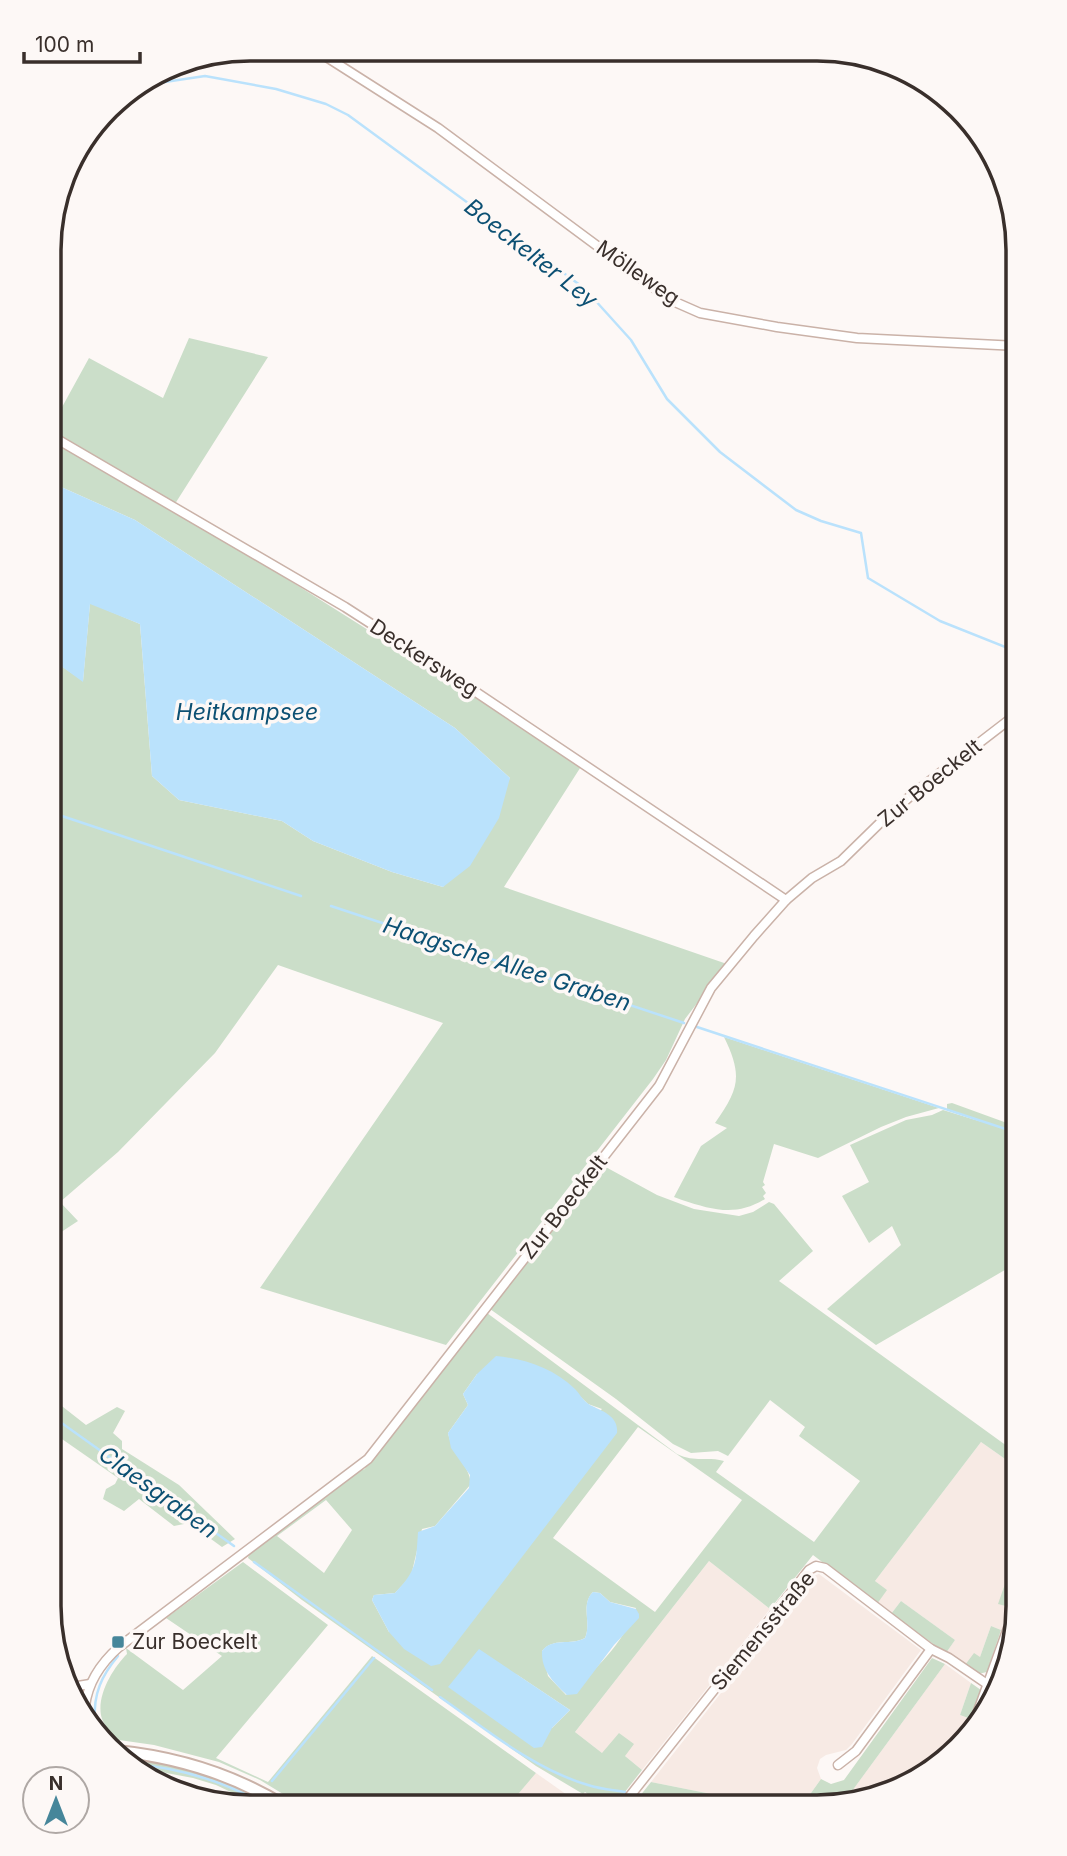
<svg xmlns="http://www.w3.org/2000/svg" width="1067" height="1856" font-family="Inter,sans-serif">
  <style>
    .built { fill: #f7eae4 }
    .green { fill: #cbdec9; fill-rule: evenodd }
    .water { fill: #bae2fc }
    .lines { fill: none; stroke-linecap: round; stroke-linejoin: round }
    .stream { stroke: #bae2fc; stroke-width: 2.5 }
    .minor-casing { stroke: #cab2a8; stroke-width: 11 }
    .tertiary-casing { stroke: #cab2a8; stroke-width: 14 }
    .minor { stroke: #fff; stroke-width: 8 }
    .tertiary { stroke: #fff; stroke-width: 10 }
    .poi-dot { fill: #46869a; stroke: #fdf8f6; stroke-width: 2.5 }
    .labels { text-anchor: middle; stroke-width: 7; stroke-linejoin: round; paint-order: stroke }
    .street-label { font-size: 21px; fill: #392f2b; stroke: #fdf8f6 }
    .poi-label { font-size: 21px; fill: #392f2b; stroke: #fdf8f6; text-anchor: start }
    .water-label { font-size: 23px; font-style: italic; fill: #0c5073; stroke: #fdf8f6 }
    .rim { fill: none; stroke: #392f2b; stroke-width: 3.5 }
  </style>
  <rect width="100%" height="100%" fill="#fdf8f6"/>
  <g class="built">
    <polygon points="981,1442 1018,1468 1018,1569 1012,1567 999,1604 1009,1607 1001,1630 991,1626 980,1657 965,1665 946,1653 955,1640 901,1601 891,1614 877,1604 886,1590 875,1581"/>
    <polygon points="709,1561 770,1609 642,1770 625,1756 620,1733 603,1754 575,1732"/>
    <polygon points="819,1574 921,1650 852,1744 846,1750 826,1755 820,1759 817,1768 821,1779 801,1807 776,1807 651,1782 813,1576"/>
    <polygon points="945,1664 971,1683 960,1715 971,1719 965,1737 882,1796 844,1802"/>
    <polygon points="536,1773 577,1802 574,1806 508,1806"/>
  </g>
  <g class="green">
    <polygon points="189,338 268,357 173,507 582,765 504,887 727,964 685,1019 666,1060 653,1079 446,1345 260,1288 443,1023 278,965 215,1053 118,1152 60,1202 78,1221 49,1240 50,658 83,681 90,603 140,624 152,776 179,800 282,821 313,841 392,872 443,887 510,778 455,728 135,520 50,482 50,429 89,358 163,398"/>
    <path d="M 724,1037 L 939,1108 L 906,1117 L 881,1127 L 818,1158 L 774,1144 L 763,1182 L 765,1185 L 762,1187 L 766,1193 L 763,1196 L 765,1199 C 736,1217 713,1210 682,1200 L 674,1197 L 701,1146 L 727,1128 L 715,1123 C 739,1089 743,1076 724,1037 Z"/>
    <polygon points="952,1103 1018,1127 1018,1261 1015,1259 1010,1267 876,1345 827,1309 901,1245 892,1226 869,1243 842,1196 869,1182 850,1145 906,1120 932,1115 943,1110 982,1122 947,1109 947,1104"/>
    <path d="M 602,1165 L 657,1195 L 694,1209 L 739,1216 L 753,1212 L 769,1202 L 774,1204 L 813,1251 L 779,1281 L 1018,1454 L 1018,1468 L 981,1442 L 875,1581 L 887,1590 L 877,1604 L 813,1555 L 770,1609 L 709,1561 L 575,1732 L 602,1753 L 619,1733 L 634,1744 L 625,1756 L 642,1770 L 614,1806 L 604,1806 L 585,1792 L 583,1794 L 536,1766 L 302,1600 L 248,1558 L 249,1554 L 359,1471 L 365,1469 L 366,1465 L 487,1313 L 677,1454 C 696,1463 706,1456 724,1461 L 716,1472 L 814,1542 L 860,1481 L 799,1436 L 805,1427 L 770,1400 L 728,1456 L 718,1451 L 691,1453 L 673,1444 L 616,1399 L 490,1309 ZM 477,1374 L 565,1382 L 588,1404 L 602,1409 L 389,1632 L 372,1600 L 374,1595 L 395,1593 L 411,1576 L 422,1529 L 435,1526 L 471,1484 C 469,1464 453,1456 448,1433 L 468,1405 L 463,1394 ZM 638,1427 L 742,1500 L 655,1612 L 553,1538 ZM 326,1500 L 352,1530 L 324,1573 L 277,1536 ZM 593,1592 L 600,1593 L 610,1602 L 636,1608 C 625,1642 593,1673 566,1695 L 548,1676 L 542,1651 C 553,1637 571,1646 585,1638 C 592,1623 580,1605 593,1592 ZM 516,1674 L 570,1710 L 552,1728 Z"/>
    <polygon points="49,1396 86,1425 117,1407 125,1411 113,1433 122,1441 122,1449 179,1485 235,1539 222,1547 189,1523 174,1526 139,1499 124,1511 103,1499 106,1489 115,1484 118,1478 49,1430"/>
    <path d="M 243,1562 L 328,1625 L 216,1758 L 268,1782 L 372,1656 L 536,1773 L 508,1806 L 301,1805 L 260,1780 L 219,1762 L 154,1745 L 112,1739 C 109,1732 105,1726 102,1719 C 95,1697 113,1668 127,1654 L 126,1648 L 183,1690 L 222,1656 L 166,1618 Z"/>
    <polygon points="1011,1567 1018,1569 1018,1583 1009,1607 998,1604"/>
    <polygon points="901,1601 955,1640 946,1653 891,1614"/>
    <polygon points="991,1626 1001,1630 987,1672 978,1674 965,1665 974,1653 980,1657"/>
    <polygon points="932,1658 945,1664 844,1802 801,1807 821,1779 831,1784 844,1780"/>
    <polygon points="971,1683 981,1690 971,1719 960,1715"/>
    <polygon points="122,1757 173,1764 218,1777 275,1805 258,1805 216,1785 193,1778 129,1766"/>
    <polygon points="651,1782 776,1807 632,1806"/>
  </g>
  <g class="water">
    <polygon points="50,482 135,520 455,728 510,778 499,818 470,866 443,887 392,872 313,841 282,821 179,800 152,776 140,624 90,604 83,682 50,658"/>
    <path d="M 496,1356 C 525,1359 553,1368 575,1389 C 580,1394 583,1401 590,1405 C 602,1411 619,1416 617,1433 L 440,1664 L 431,1666 L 404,1649 L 389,1632 L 372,1600 L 374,1595 L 395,1593 C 417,1570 416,1562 418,1532 L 435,1526 L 442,1518 L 469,1488 L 470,1475 L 451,1448 L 448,1433 L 468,1405 L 463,1394 L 477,1374 Z"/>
    <path d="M 593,1592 L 600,1593 L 610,1602 L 636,1609 L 639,1614 L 639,1618 L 614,1645 L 577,1694 L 567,1695 C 553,1682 541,1670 542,1651 C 552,1637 571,1646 585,1638 C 592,1623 580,1604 593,1592 Z"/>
    <polygon points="479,1649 570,1710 552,1728 542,1747 534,1748 448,1687"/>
  </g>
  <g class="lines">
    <g class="stream">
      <polyline points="138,86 205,76 276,89 326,104 348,115 584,288 631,340 667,399 720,452 796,510 821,521 861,533 868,578 940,621 1018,652"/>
      <polyline points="50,812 301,896"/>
      <polyline points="331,906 684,1023"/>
      <polyline points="694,1026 1018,1133"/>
      <polyline points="49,1414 234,1546"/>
      <polyline points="254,1562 432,1690"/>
      <path d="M 440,1697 C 486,1729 533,1769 588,1785 C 600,1789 613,1790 625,1792"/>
      <path d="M 95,1720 C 93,1694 102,1675 118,1656"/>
      <polyline points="105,1734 107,1736"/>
      <path d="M 126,1763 C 174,1767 223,1780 265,1805"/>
      <polyline points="272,1781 374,1658"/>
      <polyline points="640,1795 695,1807"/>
    </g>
    <defs>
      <g id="minor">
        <polyline points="314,49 438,128 654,288 675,302 700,313 777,327 857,338 1018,346"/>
        <polyline points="50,435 345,607 443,670 786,900"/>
        <polyline points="72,1687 90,1684"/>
        <path d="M 85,1706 C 88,1682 101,1663 119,1647 L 368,1459 L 659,1086 L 711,988 L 754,936 L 786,900 L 812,878 L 841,861 L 885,818 L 914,793 L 1018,713"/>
        <polyline points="970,1733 1018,1600"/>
        <polyline points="838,1765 856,1751 931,1649"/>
        <polyline points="622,1806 809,1570 816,1566 825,1568 931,1649 949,1658 987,1684"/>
      </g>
      <path id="tertiary" d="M 117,1751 C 177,1757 232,1774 283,1805"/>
    </defs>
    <use href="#minor" class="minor-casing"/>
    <use href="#tertiary" class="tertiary-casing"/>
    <use href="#minor" class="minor"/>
    <use href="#tertiary" class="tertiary"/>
  </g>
  <rect class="poi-dot" x="111" y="1635" width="14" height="14" rx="3.5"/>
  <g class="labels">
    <g class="street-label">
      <text transform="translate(638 273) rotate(35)" y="7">Mölleweg</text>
      <text transform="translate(424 658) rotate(33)" y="7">Deckersweg</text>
      <text transform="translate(930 783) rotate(-39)" y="7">Zur Boeckelt</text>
      <text transform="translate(564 1207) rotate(-52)" y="7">Zur Boeckelt</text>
      <text transform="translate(763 1631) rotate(-50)" y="7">Siemensstraße</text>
    </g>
    <g class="poi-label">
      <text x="132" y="1649">Zur Boeckelt</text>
    </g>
    <g class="water-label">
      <text transform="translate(531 253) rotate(38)" y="8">Boeckelter Ley</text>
      <text x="247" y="720">Heitkampsee</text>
      <text transform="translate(507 964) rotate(18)" y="8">Haagsche Allee Graben</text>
      <text transform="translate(158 1492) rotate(36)" y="8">Claesgraben</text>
    </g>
  </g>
  <path d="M0 0H1067V1856H0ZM250 61H817A189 189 0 0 1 1006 250V1606A189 189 0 0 1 817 1795H250A189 189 0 0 1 61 1606V250A189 189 0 0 1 250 61Z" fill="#fdf8f6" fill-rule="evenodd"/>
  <path class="rim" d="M250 61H817A189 189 0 0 1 1006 250V1606A189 189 0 0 1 817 1795H250A189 189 0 0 1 61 1606V250A189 189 0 0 1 250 61Z"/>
  <g transform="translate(56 1800)"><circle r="33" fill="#fdf8f6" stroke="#afa8a5" stroke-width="2"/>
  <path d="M0-5L12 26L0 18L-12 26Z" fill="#46869a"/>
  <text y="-10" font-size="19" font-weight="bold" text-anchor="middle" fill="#392f2b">N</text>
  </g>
  <path d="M24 52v10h116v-10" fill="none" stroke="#392f2b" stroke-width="3.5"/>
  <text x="35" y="52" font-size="21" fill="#392f2b" stroke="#fdf8f6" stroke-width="5" paint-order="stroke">100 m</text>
</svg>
